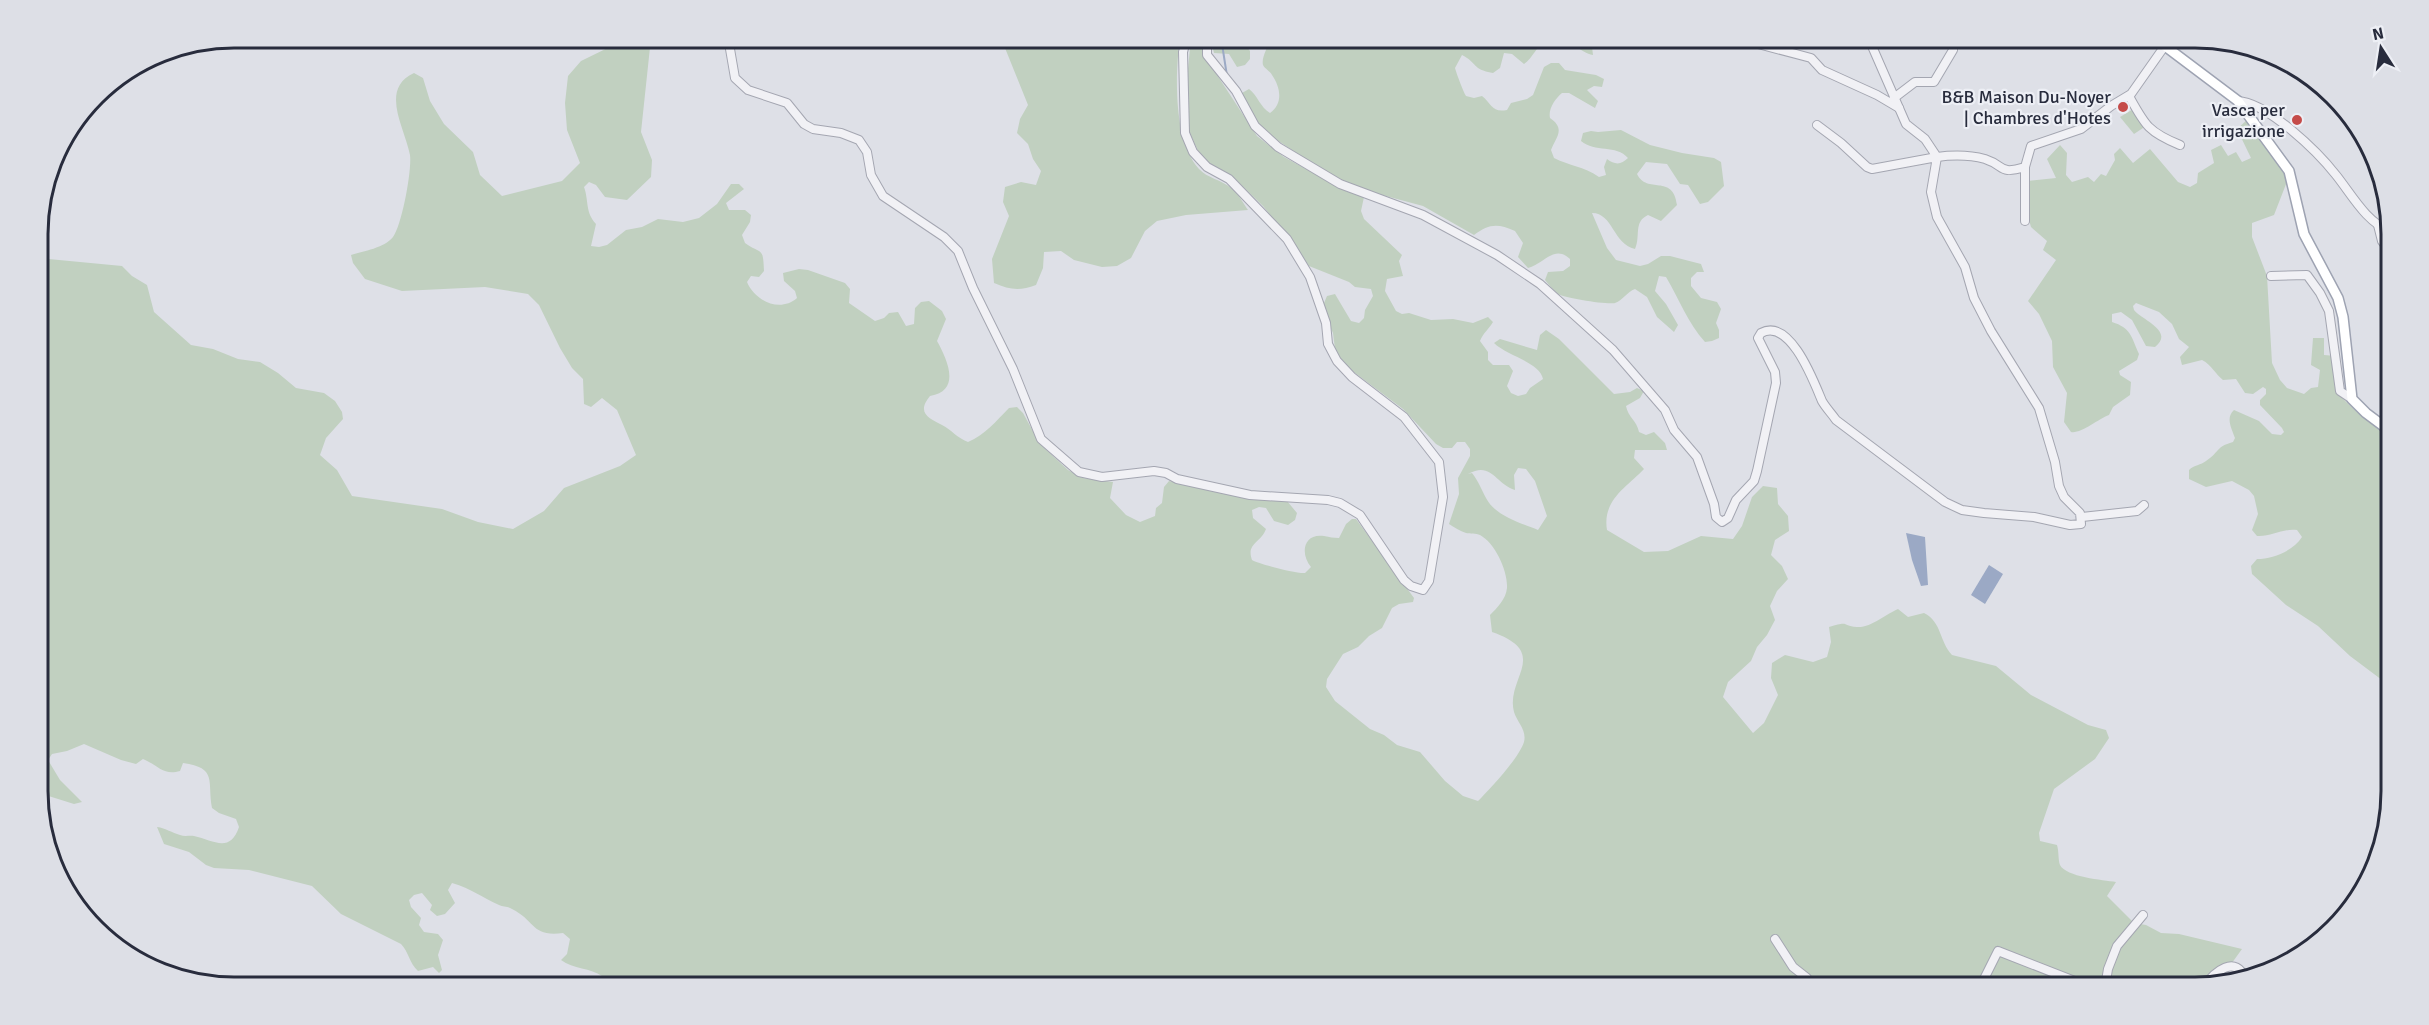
<svg xmlns="http://www.w3.org/2000/svg" width="2429" height="1025" font-family="Signika,sans-serif">
  <style>
    .green { fill: #c1d0c0; fill-rule: evenodd }
    .water { fill: #9ba9c5 }
    .lines { fill: none; stroke-linecap: round; stroke-linejoin: round }
    .stream { stroke: #9ba9c5; stroke-width: 2 }
    .minor-casing { stroke: #a4a6b1; stroke-width: 10 }
    .major-casing { stroke: #9ea3b2; stroke-width: 12 }
    .minor { stroke: #f1f1f5; stroke-width: 8 }
    .major { stroke: #fff; stroke-width: 9 }
    .poi-dot { fill: #c54b49; stroke: #edeff5; stroke-width: 2 }
    .labels { text-anchor: middle; stroke-width: 4.5; stroke-linejoin: round; paint-order: stroke }
    .poi-label { font-size: 18px; fill: #282c3d; stroke: #edeff5; text-anchor: end }
    .rim { fill: none; stroke: #282c3d; stroke-width: 3 }
  </style>
  <rect width="100%" height="100%" fill="#dee0e7"/>
  <g class="green">
    <polygon points="1210,37 1240,38 1250,51 1250,59 1245,65 1237,67 1229,54 1214,53"/>
    <path d="M 1488,37 L 1496,42 L 1505,38 L 1583,38 L 1592,47 L 1593,55 C 1578,53 1565,30 1546,40 C 1537,45 1533,58 1524,64 L 1512,54 L 1504,53 L 1500,68 L 1493,73 C 1471,69 1478,63 1462,55 L 1455,68 C 1457,75 1463,91 1466,96 L 1474,98 L 1482,96 C 1492,104 1492,113 1507,110 L 1511,103 L 1527,99 L 1533,95 L 1544,67 L 1551,63 L 1559,63 L 1565,70 L 1596,75 L 1604,79 L 1602,87 L 1594,86 L 1587,90 L 1598,101 L 1595,108 L 1569,93 L 1562,93 C 1555,99 1548,109 1550,118 C 1566,129 1556,137 1551,150 L 1554,158 C 1570,166 1583,166 1599,177 L 1606,175 L 1604,167 L 1607,159 C 1615,165 1621,165 1628,158 C 1616,144 1595,153 1581,141 L 1583,133 L 1591,131 L 1598,132 L 1621,130 L 1650,145 L 1682,153 L 1714,158 L 1721,162 L 1724,186 L 1708,202 L 1700,204 L 1688,185 L 1680,184 L 1667,164 L 1646,162 L 1637,174 C 1647,195 1673,173 1677,205 L 1661,221 L 1648,215 C 1633,222 1641,236 1635,249 C 1613,244 1613,213 1592,213 L 1607,248 L 1616,260 L 1640,266 L 1648,264 L 1661,256 L 1670,256 L 1701,264 L 1704,272 L 1697,272 L 1691,278 L 1691,286 L 1701,298 L 1717,302 L 1721,309 L 1716,323 L 1719,330 L 1719,338 L 1712,341 L 1705,342 C 1688,323 1679,299 1666,277 L 1659,276 L 1655,291 L 1666,304 L 1678,325 L 1674,332 L 1657,317 L 1647,297 L 1635,289 C 1627,292 1623,300 1615,303 C 1608,305 1565,298 1558,294 C 1553,290 1549,285 1545,280 L 1548,272 L 1563,271 L 1570,266 L 1570,259 C 1554,244 1544,264 1528,268 L 1518,257 L 1523,243 L 1515,231 C 1497,223 1489,224 1474,235 L 1423,206 L 1371,192 L 1339,179 L 1307,160 L 1274,138 L 1255,121 L 1242,93 L 1249,89 C 1258,96 1260,107 1270,113 C 1283,104 1281,88 1272,75 C 1270,71 1265,69 1263,65 C 1261,57 1269,46 1270,38 Z"/>
    <path d="M 628,38 L 651,38 L 641,132 L 652,160 L 651,177 L 627,200 L 605,197 L 596,185 L 589,182 L 584,187 C 589,201 585,212 596,224 L 591,246 L 599,247 L 607,245 L 626,230 L 642,227 L 658,219 L 683,222 L 699,218 L 717,204 L 731,184 L 739,184 L 744,189 L 726,203 L 729,210 L 745,210 L 751,215 L 750,222 L 742,235 L 745,243 C 762,255 763,246 764,271 L 759,277 L 751,276 L 747,282 C 755,301 780,313 797,298 L 795,291 L 784,281 L 783,273 L 799,269 L 808,270 L 845,283 L 850,289 L 849,303 L 875,321 L 884,318 L 889,313 L 898,312 L 906,326 L 914,324 L 915,308 L 921,302 L 929,301 L 942,311 L 946,319 L 937,341 C 947,359 962,391 930,396 C 916,413 929,418 942,425 C 952,430 957,438 968,442 C 985,435 996,421 1009,408 L 1017,407 L 1023,413 L 1040,444 L 1068,470 L 1083,478 L 1113,482 L 1110,498 L 1126,515 L 1140,522 L 1155,516 L 1156,508 L 1162,503 L 1164,487 L 1169,481 L 1226,494 L 1287,501 L 1297,513 L 1295,520 L 1288,525 L 1274,521 L 1266,508 L 1259,507 L 1252,510 L 1253,518 L 1266,529 C 1261,543 1246,543 1252,560 C 1259,564 1297,574 1305,573 L 1311,567 C 1300,554 1303,533 1324,536 C 1330,537 1333,538 1339,538 L 1346,524 L 1352,519 L 1356,519 L 1414,598 L 1413,602 L 1399,604 L 1392,608 L 1382,628 L 1369,636 L 1358,647 L 1343,654 L 1327,679 L 1326,687 L 1335,701 L 1370,729 L 1384,735 L 1397,745 L 1420,752 L 1445,781 L 1463,796 L 1478,801 C 1490,789 1519,758 1524,742 C 1527,730 1517,722 1514,712 C 1505,678 1552,653 1492,632 L 1490,615 C 1497,608 1506,599 1507,588 C 1508,571 1495,543 1480,535 C 1476,533 1470,534 1466,533 C 1460,531 1454,527 1449,524 L 1459,494 L 1458,478 L 1470,456 L 1470,449 L 1465,442 L 1457,442 L 1452,448 L 1443,448 L 1436,444 L 1403,409 L 1343,364 L 1335,349 L 1333,333 L 1326,318 L 1324,303 L 1327,296 L 1335,294 L 1351,321 L 1359,323 L 1364,318 L 1365,310 L 1373,296 L 1371,289 L 1355,287 L 1349,282 L 1309,266 L 1292,242 L 1263,206 L 1233,177 L 1213,167 L 1198,151 L 1189,131 L 1187,79 L 1191,38 L 1203,38 L 1204,55 L 1257,136 L 1284,157 L 1346,191 L 1364,197 L 1361,211 L 1364,219 L 1402,255 L 1399,261 L 1403,276 L 1387,279 L 1385,291 L 1396,311 L 1402,314 L 1409,313 L 1431,320 L 1453,319 L 1473,323 L 1488,317 L 1493,322 C 1489,329 1483,333 1480,341 L 1488,352 L 1488,360 L 1493,365 L 1509,365 L 1513,371 L 1507,386 L 1511,393 L 1518,396 L 1526,394 L 1530,388 L 1543,379 C 1540,362 1507,356 1494,343 L 1500,339 L 1537,350 L 1540,335 L 1546,330 L 1559,339 L 1614,394 L 1630,392 L 1637,388 L 1644,391 L 1640,398 L 1626,406 C 1628,417 1637,421 1639,432 L 1646,435 L 1654,432 L 1665,443 L 1667,450 L 1635,450 L 1634,458 L 1644,469 C 1627,487 1602,500 1607,530 L 1644,552 L 1668,551 L 1701,536 L 1733,539 L 1742,526 L 1752,497 L 1763,486 L 1777,488 L 1778,504 L 1788,516 L 1789,531 L 1775,540 L 1771,555 L 1782,566 L 1788,579 L 1777,591 L 1770,606 L 1775,620 L 1767,635 L 1757,647 L 1751,661 L 1728,682 L 1723,697 L 1753,733 L 1764,723 L 1778,695 L 1771,678 L 1772,663 L 1785,655 L 1813,662 L 1827,657 L 1831,642 L 1829,627 C 1850,620 1842,626 1857,627 C 1871,628 1886,614 1898,609 L 1908,617 L 1924,613 C 1942,622 1939,641 1952,655 L 1996,666 L 2031,695 L 2088,725 L 2106,730 L 2109,738 L 2095,759 L 2054,789 L 2039,833 L 2040,841 L 2057,845 C 2059,851 2058,860 2060,865 C 2066,877 2103,880 2116,882 L 2107,896 L 2134,923 L 2146,925 L 2161,933 L 2179,934 L 2242,949 L 2216,985 L 2208,987 L 612,987 C 609,984 606,979 602,976 C 591,968 573,969 561,960 L 567,954 L 570,939 L 563,933 C 531,937 536,921 512,909 C 508,906 503,907 499,905 C 481,897 472,889 452,883 L 448,890 L 455,903 L 445,914 L 437,916 L 430,910 L 432,905 L 422,893 L 414,895 L 409,900 L 411,907 L 421,918 L 419,925 L 424,932 L 438,934 L 443,940 L 438,955 L 442,970 L 439,973 L 433,967 L 418,971 C 409,963 409,952 401,944 L 341,914 L 312,886 L 249,870 L 214,868 L 206,865 L 189,852 L 164,844 L 157,827 C 166,828 172,833 180,835 C 185,837 190,835 194,836 C 213,840 230,854 239,827 L 236,819 L 219,813 L 212,808 C 207,781 218,768 183,763 L 180,771 C 163,776 158,765 143,759 L 136,764 L 121,760 L 84,744 L 67,751 L 52,754 L 48,760 L 60,780 L 82,802 L 74,804 L 39,793 L 38,258 L 122,266 L 132,276 L 147,285 L 154,312 L 191,345 L 213,349 L 238,359 L 260,362 L 278,373 L 296,388 L 324,393 L 335,401 L 342,412 L 343,419 L 326,438 L 320,455 L 337,470 L 352,496 L 442,509 L 478,522 L 513,529 L 544,511 L 564,488 L 620,466 L 636,455 L 617,410 L 602,398 L 591,407 L 584,404 L 583,379 L 572,368 L 560,348 L 539,305 L 528,294 L 485,287 L 402,291 L 365,279 L 353,263 L 351,255 C 364,251 384,248 393,237 C 402,225 412,170 410,155 C 405,128 379,89 414,73 L 423,78 L 430,101 L 444,124 L 473,152 L 480,175 L 502,196 L 562,181 L 580,163 L 567,130 L 565,103 L 568,76 L 581,61 ZM 1518,468 L 1526,469 L 1535,481 L 1547,516 L 1538,530 C 1521,523 1495,516 1486,498 C 1481,489 1479,482 1472,473 L 1468,474 C 1492,461 1495,484 1515,490 L 1514,475 Z"/>
    <path d="M 998,38 L 1180,38 C 1175,74 1173,140 1199,169 C 1207,178 1222,180 1231,188 C 1238,193 1243,203 1248,210 L 1186,215 L 1157,221 L 1145,231 L 1131,258 L 1117,266 L 1102,267 L 1074,260 L 1061,251 L 1044,252 L 1043,268 L 1036,285 C 1020,291 1010,290 994,283 L 992,259 L 1009,216 L 1003,202 L 1005,187 L 1021,182 L 1036,185 L 1041,171 L 1033,159 L 1028,144 L 1017,133 L 1020,119 L 1028,105 L 1005,48 Z"/>
    <polygon points="2135,108 2146,126 2134,134 2120,117"/>
    <path d="M 2248,119 L 2287,174 L 2288,179 L 2274,215 L 2252,223 L 2252,237 L 2267,276 L 2272,363 L 2280,380 L 2287,388 L 2304,394 L 2311,388 L 2318,387 L 2320,370 L 2311,365 L 2313,338 L 2324,338 L 2324,355 L 2336,356 L 2340,396 L 2358,413 L 2390,436 L 2391,691 L 2382,680 L 2350,656 L 2318,626 L 2286,605 L 2252,574 L 2251,566 L 2257,559 C 2273,559 2293,551 2302,537 L 2297,530 C 2283,528 2271,537 2257,536 L 2252,530 L 2258,514 L 2254,496 L 2249,490 L 2232,481 L 2206,487 L 2189,479 L 2189,470 C 2194,465 2201,465 2206,461 C 2220,452 2215,447 2233,442 L 2235,438 C 2232,429 2225,418 2234,410 L 2259,421 L 2272,434 L 2281,435 L 2284,432 L 2282,428 L 2260,405 L 2260,400 L 2266,394 L 2266,389 L 2263,387 L 2253,394 L 2245,393 L 2236,379 L 2223,380 C 2215,374 2212,365 2202,360 L 2182,365 L 2180,357 L 2189,347 L 2179,339 L 2172,324 L 2159,312 L 2136,303 L 2133,306 L 2134,310 C 2142,320 2175,331 2155,347 L 2146,346 L 2132,320 L 2121,312 L 2112,314 L 2112,322 C 2131,328 2131,336 2139,354 L 2137,360 L 2119,371 L 2120,375 L 2131,382 L 2130,395 L 2113,407 L 2109,415 C 2098,419 2081,434 2071,432 L 2064,422 L 2067,393 L 2053,367 L 2052,341 L 2039,314 L 2028,301 L 2056,260 L 2043,250 L 2047,241 L 2031,227 L 2029,220 L 2028,181 L 2056,178 L 2047,159 L 2060,145 L 2067,153 L 2066,175 L 2072,182 L 2088,177 L 2094,182 L 2101,174 L 2106,176 L 2115,160 L 2114,154 L 2120,148 L 2133,163 L 2150,149 L 2178,182 L 2190,187 L 2197,183 L 2198,173 L 2214,163 L 2211,150 L 2221,145 L 2228,156 L 2236,152 L 2242,162 L 2251,158 L 2237,129 Z"/>
  </g>
  <g class="water">
    <polygon points="1906,533 1925,537 1928,585 1921,586 1912,560"/>
    <polygon points="1989,565 2003,574 1985,604 1971,595"/>
  </g>
  <g class="lines">
    <polyline class="stream" points="1224,37 1222,44 1227,76"/>
    <defs>
      <g id="minor">
        <polyline points="731,37 730,49 735,78 748,90 787,103 804,124 813,129 841,133 859,140 867,152 871,175 883,196 944,237 958,251 973,288 1013,369 1041,439 1079,472 1102,477 1154,471 1166,473 1177,479 1250,495 1328,500 1340,503 1360,515 1404,580 1411,586 1423,590 1429,581 1443,497 1439,462 1404,417 1352,377 1337,361 1328,344 1326,323 1310,277 1287,239 1229,179 1207,167 1193,152 1185,133 1183,52 1187,37"/>
        <path d="M 1207,37 L 1207,55 L 1236,91 L 1255,126 L 1278,147 L 1340,184 L 1423,215 L 1497,255 L 1540,284 L 1613,350 L 1665,410 L 1674,430 L 1697,457 L 1714,504 L 1716,517 L 1722,522 L 1728,518 L 1736,500 L 1754,481 L 1757,471 L 1776,383 L 1775,372 L 1758,338 L 1761,333 C 1790,317 1814,382 1822,401 C 1826,408 1832,414 1836,420 L 1945,502 L 1962,510 L 1984,513 L 2034,517 L 2070,525 L 2081,524 L 2080,513 L 2064,497 L 2059,486 L 2055,462 L 2039,408 L 1991,331 L 1974,298 L 1965,267 L 1937,217 L 1931,192 L 1937,157 L 1872,169 L 1867,167 L 1841,143 L 1817,125"/>
        <polyline points="1732,37 1811,58 1822,70 1877,95 1899,108"/>
        <path d="M 1868,37 L 1906,124 L 1925,139 L 1937,157 C 1952,155 1970,155 1985,159 C 2006,166 1998,175 2025,167 L 2031,146 L 2081,129 L 2111,106 L 2131,94 L 2164,47"/>
        <path d="M 2129,96 C 2145,125 2148,132 2180,145"/>
        <polyline points="1894,98 1915,82 1934,82 1953,50"/>
        <path d="M 2238,101 C 2268,103 2318,152 2336,175 C 2352,195 2366,222 2390,231"/>
        <polyline points="2025,167 2025,221"/>
        <polyline points="2378,225 2382,241 2390,252"/>
        <polyline points="2271,276 2307,275 2320,293 2329,311 2340,391 2352,399"/>
        <polyline points="2082,517 2137,511 2144,505"/>
        <polyline points="1775,939 1793,967 1807,978 1811,987"/>
        <polyline points="1980,987 1998,951 2090,987"/>
        <polyline points="2105,987 2108,969 2117,946 2143,915"/>
        <path d="M 2204,987 C 2214,972 2236,953 2246,980"/>
      </g>
      <polyline id="major" points="2153,37 2238,101 2289,171 2304,234 2338,298 2343,317 2352,399 2366,413 2390,431"/>
    </defs>
    <use href="#minor" class="minor-casing"/>
    <use href="#major" class="major-casing"/>
    <use href="#minor" class="minor"/>
    <use href="#major" class="major"/>
  </g>
  <g class="poi-dot">
    <circle cx="2123" cy="107" r="6"/>
    <circle cx="2297" cy="120" r="6"/>
  </g>
  <g class="labels">
    <g class="poi-label">
      <text x="2111" y="103">B&amp;B Maison Du-Noyer<tspan x="2111" dy="21">| Chambres d'Hotes</tspan></text>
      <text x="2285" y="116">Vasca per<tspan x="2285" dy="21">irrigazione</tspan></text>
    </g>
  </g>
  <path d="M0 0H2429V1025H0ZM234 48H2195A186 186 0 0 1 2381 234V791A186 186 0 0 1 2195 977H234A186 186 0 0 1 48 791V234A186 186 0 0 1 234 48Z" fill="#dddfe6" fill-rule="evenodd"/>
  <path class="rim" d="M234 48H2195A186 186 0 0 1 2381 234V791A186 186 0 0 1 2195 977H234A186 186 0 0 1 48 791V234A186 186 0 0 1 234 48Z"/>
  <g transform="translate(2381 48) rotate(348)" stroke="#edeff5" stroke-width="4.5" paint-order="stroke">
  <path d="M0-4.5L10 22L0 15L-10 22Z" fill="#282c3d"/>
  <text y="-9" font-size="16" font-weight="bold" text-anchor="middle" fill="#282c3d">N</text>
  </g>
</svg>
